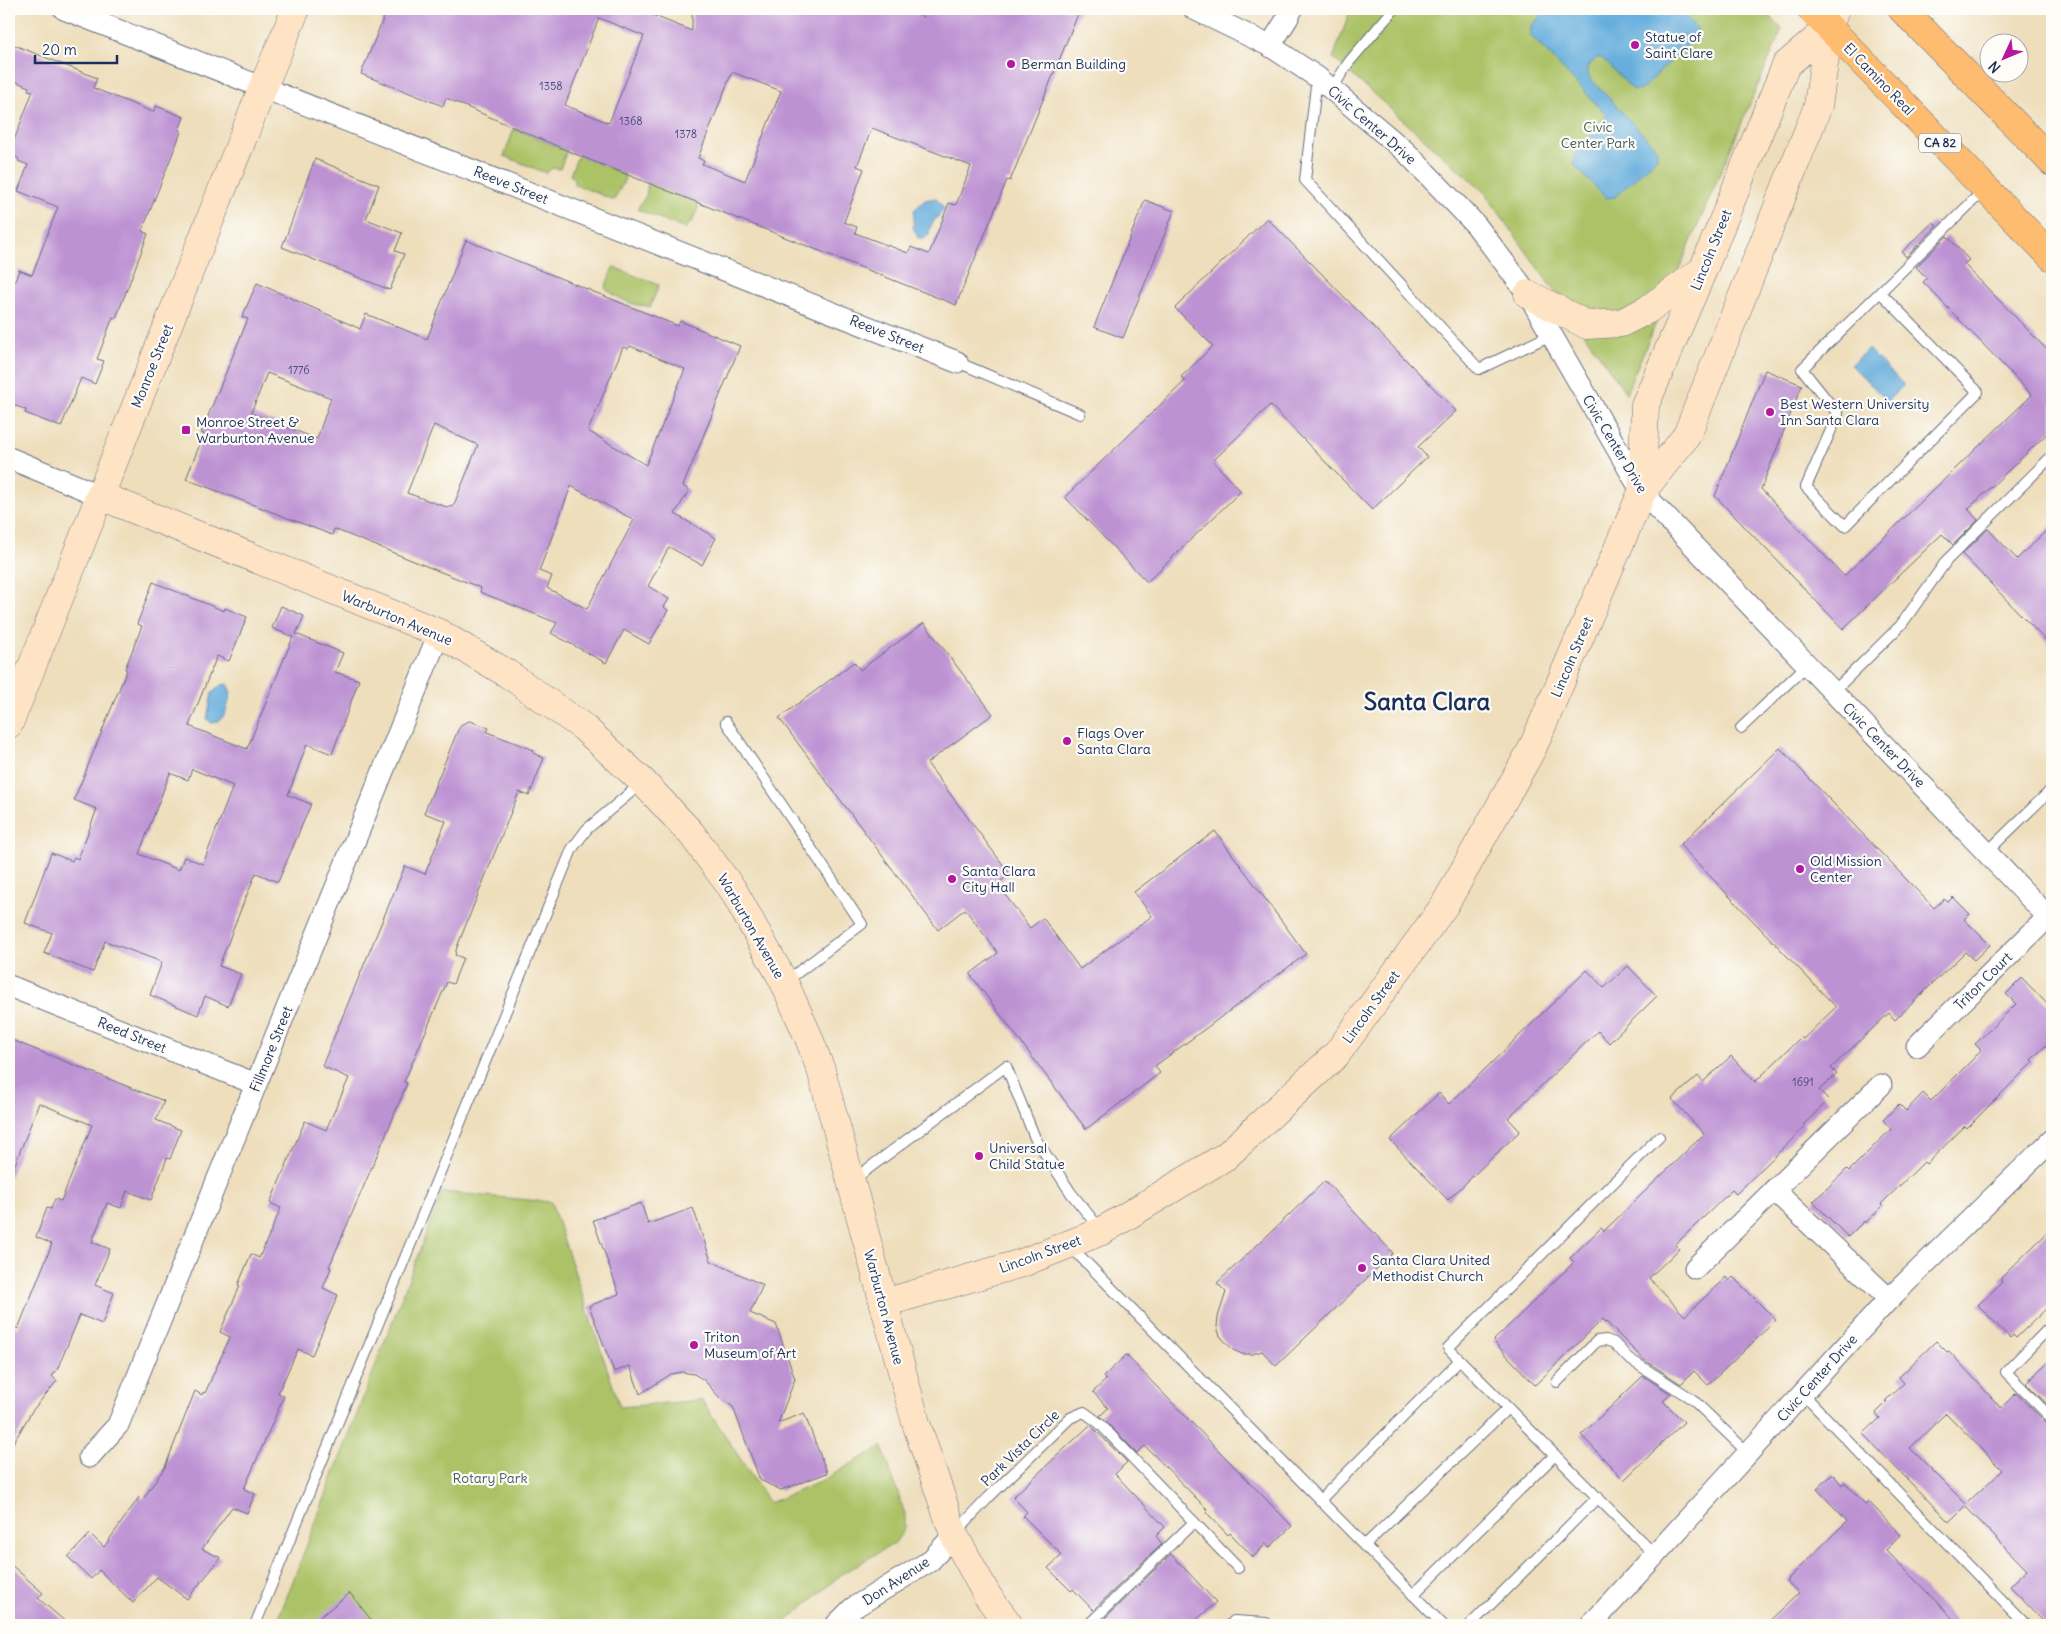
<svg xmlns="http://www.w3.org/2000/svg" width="2061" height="1634" font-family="Delius,sans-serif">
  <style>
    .green { fill: #acc266; stroke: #647862 }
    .water { fill: #66aedd; stroke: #406e9e }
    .building { fill: #bd92d3; fill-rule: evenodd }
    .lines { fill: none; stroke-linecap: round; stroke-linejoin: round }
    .lane-casing { stroke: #656c7f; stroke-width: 12 }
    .street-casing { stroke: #656c7f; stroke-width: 23 }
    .secondary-casing { stroke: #656c7f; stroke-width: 29 }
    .primary-casing { stroke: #656c7f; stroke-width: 29 }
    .lane { stroke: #fff; stroke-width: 10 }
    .street { stroke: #fff; stroke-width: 21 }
    .secondary { stroke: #fee4c5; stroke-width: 28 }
    .primary { stroke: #fdbc6f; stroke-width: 28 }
    .poi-dot { fill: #b5179e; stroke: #fdfcf7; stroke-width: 2 }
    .labels { text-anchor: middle; stroke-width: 4.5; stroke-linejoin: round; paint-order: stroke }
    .number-label { font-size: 11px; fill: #44487b }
    .shield { fill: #fdfcf7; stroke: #5f6c8c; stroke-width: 1 }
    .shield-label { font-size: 12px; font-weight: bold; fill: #1b2f5e }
    .poi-label { font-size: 14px; fill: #1b2f5e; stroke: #fdfcf7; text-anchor: start }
    .street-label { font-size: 14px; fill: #1b2f5e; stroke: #fdfcf7 }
    .park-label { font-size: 14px; fill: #465b60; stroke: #fdfcf7 }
    .town-label { font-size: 24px; font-weight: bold; fill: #1b2f5e; stroke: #fdfcf7 }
  </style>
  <rect width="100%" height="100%" fill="#fdfcf7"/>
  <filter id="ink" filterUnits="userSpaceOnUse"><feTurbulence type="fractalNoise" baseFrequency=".02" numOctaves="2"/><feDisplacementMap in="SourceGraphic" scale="10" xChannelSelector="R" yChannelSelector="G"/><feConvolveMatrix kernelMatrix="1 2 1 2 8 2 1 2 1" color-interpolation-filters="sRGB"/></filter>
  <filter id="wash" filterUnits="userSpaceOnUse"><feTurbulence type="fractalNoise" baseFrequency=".0096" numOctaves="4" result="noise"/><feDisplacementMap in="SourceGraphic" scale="20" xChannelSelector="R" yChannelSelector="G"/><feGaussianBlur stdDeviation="1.12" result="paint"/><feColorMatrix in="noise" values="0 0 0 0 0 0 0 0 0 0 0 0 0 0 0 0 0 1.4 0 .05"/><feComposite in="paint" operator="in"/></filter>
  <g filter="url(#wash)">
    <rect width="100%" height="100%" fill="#eedebc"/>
    <g class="green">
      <polygon points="1351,9 1762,9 1782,29 1626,393 1485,193 1333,58"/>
      <polygon points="514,129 567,150 560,169 552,168 546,173 504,156"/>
      <polygon points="578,155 624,174 625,179 614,200 574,184 574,178 570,175"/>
      <polygon points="648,182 700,203 693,220 685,229 637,209 646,196"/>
      <path d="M 613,267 L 659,285 L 650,307 C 645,305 642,306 638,305 C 627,303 613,295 605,288 Z"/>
      <polygon points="442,1192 551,1202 620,1407 702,1400 769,1503 820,1482 882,1446 905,1514 905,1528 895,1543 843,1573 782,1625 276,1625"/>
    </g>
    <g class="water">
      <polygon points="1548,9 1678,9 1697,28 1697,36 1641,90 1633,90 1602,58 1596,58 1587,68 1587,75 1657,149 1657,158 1615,197 1606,198 1574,165 1574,153 1605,122 1606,114 1531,36 1531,26"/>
      <path d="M 936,198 L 944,208 C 940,217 933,220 931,226 C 929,232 930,234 926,238 L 918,238 L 913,227 L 914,210 L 925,200 Z"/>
      <polygon points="1868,349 1904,385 1887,401 1851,365"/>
      <path d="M 227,684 L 231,692 C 228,704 226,723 211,723 L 207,719 L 212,693 L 221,685 Z"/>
    </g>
    <g id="blocks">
      <g class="building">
        <path d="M 387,9 L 637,9 L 692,31 L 692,9 L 902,9 L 924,17 L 928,9 L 1080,9 L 1010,181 L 1007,180 L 956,305 L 575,154 L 446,98 L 443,106 L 361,74 ZM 599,18 L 644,36 L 609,123 L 565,105 ZM 732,72 L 781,91 L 745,181 L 702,164 L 704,161 L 698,158 ZM 872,128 L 971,166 L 956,205 L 949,203 L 929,254 L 911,247 L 908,253 L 855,233 L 857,227 L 844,222 L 864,169 L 857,166 Z"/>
        <polygon points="9,43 97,78 93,88 153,112 156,106 184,117 179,130 181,132 142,231 148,234 116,318 113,317 97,359 104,361 95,384 81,378 61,427 25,413 26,410 9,403 9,297 19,270 32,275 58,207 18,191 28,165 18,161 19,159 9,153 33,91 28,90 29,87 9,79"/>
        <polygon points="315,159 379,185 366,219 402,233 395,251 404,254 390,290 282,247"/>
        <polygon points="1145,200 1174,211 1123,338 1094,327"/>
        <polygon points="1267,218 1456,411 1418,447 1427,457 1372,510 1270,405 1213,461 1241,491 1147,582 1065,497 1185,381 1181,377 1213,346 1175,308"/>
        <polygon points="1933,222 1937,226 1906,257 1902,252"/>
        <polygon points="1947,236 1969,260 1964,264 2052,355 2052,429 1968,509 1978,520 1953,545 1942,534 1843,629 1715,496 1765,370 1802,385 1761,489 1844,576 2032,395 1923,282 1927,278 1916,267"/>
        <path d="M 466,240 L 678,326 L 680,321 L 740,346 L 683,486 L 689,490 L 675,514 L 716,538 L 702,565 L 669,547 L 648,586 L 669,599 L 664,607 L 668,610 L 649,644 L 624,630 L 606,663 L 551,633 L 557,623 L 480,592 L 481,588 L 334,529 L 332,535 L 186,479 L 204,434 L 201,433 L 248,319 L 242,317 L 257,283 L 356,327 L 360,329 L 366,314 L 427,339 ZM 630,346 L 685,369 L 646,465 L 588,431 L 623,347 L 628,349 ZM 267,373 L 331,398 L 317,439 L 251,413 ZM 434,425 L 478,445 L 453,507 L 450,506 L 449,508 L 407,493 ZM 571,486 L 634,520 L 587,609 L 547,588 L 552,576 L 539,571 Z"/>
        <polygon points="2052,525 2052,647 1962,554 1988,529 2017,559"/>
        <path d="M 153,582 L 224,611 L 225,608 L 247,617 L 229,661 L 217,656 L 189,726 L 247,749 L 293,637 L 272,628 L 281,606 L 304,616 L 296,634 L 343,653 L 335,672 L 359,680 L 332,754 L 307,744 L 288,795 L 311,804 L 278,882 L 256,873 L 241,909 L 219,966 L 241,974 L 228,1006 L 205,996 L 198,1015 L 150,995 L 162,962 L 105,941 L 93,972 L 44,953 L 52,933 L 25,923 L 51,853 L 72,861 L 74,857 L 78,859 L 97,809 L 74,800 L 127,670 L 125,669 L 142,626 L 137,624 ZM 192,769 L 233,786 L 203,864 L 184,857 L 179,870 L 139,854 L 170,773 L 188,780 Z"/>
        <polygon points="924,623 993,714 927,763 1010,874 997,884 1030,928 1043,918 1080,969 1152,916 1134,892 1215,831 1306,954 1155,1066 1160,1073 1086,1129 970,974 998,953 965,909 938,930 779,718 854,662 860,670"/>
        <polygon points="470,721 489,728 487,732 534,750 533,753 544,758 529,796 519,792 457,947 455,955 463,958 453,984 447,982 404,1082 407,1083 393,1118 329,1267 331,1268 323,1288 338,1295 312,1355 298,1349 278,1393 284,1396 244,1489 255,1494 247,1513 232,1507 202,1549 221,1558 187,1599 157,1577 133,1603 99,1570 91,1579 68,1557 90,1534 104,1547 140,1496 143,1499 165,1467 195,1391 202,1395 203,1392 205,1393 230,1337 220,1332 240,1286 238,1285 251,1254 259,1258 281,1208 270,1203 305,1121 326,1130 349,1078 322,1066 405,866 425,874 446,821 424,813 458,730 462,724"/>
        <polygon points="1780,748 1934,908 1944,899 1948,902 1953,897 1970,914 1964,919 1990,945 1974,960 1965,952 1895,1020 1889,1013 1831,1068 1837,1074 1819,1090 1829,1100 1803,1125 1805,1127 1736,1194 1732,1190 1675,1245 1679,1249 1649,1278 1685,1316 1726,1277 1729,1281 1733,1277 1776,1320 1745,1350 1708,1385 1694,1371 1681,1384 1643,1359 1603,1319 1535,1385 1493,1341 1574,1262 1570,1258 1601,1228 1604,1231 1704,1134 1672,1099 1698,1076 1703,1082 1731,1056 1755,1082 1801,1037 1803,1039 1836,1007 1680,845"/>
        <polygon points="1628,966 1657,996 1609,1043 1598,1031 1508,1118 1520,1131 1448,1200 1390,1140 1439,1093 1449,1104 1587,970 1604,988"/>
        <polygon points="2022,978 2052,1009 2052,1039 2031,1060 2033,1062 1967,1128 1965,1126 1926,1164 1924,1162 1881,1204 1883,1206 1865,1223 1864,1221 1848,1237 1813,1202 1847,1169 1849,1171 1891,1129 1883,1120 1899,1104 1906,1111 1923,1093 1931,1101 1972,1060 1981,1050 1975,1044 2016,1004 2006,994"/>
        <polygon points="9,1039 164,1101 156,1120 181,1130 170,1159 167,1158 151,1200 127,1191 121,1208 107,1203 92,1242 110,1249 95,1285 114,1293 102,1324 80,1315 57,1370 52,1376 57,1381 32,1411 9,1450 9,1321 18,1329 52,1244 36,1237 47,1208 51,1209 55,1199 61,1201 92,1125 39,1103 10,1177 9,1176"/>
        <polygon points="1325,1181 1393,1253 1276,1366 1262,1351 1252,1354 1242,1354 1233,1350 1220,1336 1217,1327 1218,1317 1226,1292 1217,1283"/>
        <polygon points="641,1203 648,1224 693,1208 711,1261 763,1285 750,1313 776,1324 795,1379 778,1423 804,1413 827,1473 781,1490 760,1480 733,1407 720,1398 704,1380 694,1374 682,1372 671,1374 640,1394 630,1366 614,1372 589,1306 619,1294 593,1220"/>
        <polygon points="2052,1228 2052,1303 2016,1338 2013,1335 2010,1338 1978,1305 2002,1282 2000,1279"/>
        <path d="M 1936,1341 L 1947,1352 L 1949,1351 L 2001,1408 L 2016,1393 L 2047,1424 L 2052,1426 L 2052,1625 L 2048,1625 L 2010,1586 L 2027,1570 L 1965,1506 L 1949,1522 L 1863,1434 L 1880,1418 L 1876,1413 L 1887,1402 L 1886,1400 L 1904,1383 L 1899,1377 ZM 1946,1413 L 2002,1470 L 1966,1504 L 1910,1448 Z"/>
        <polygon points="1126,1355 1292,1526 1269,1548 1266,1544 1253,1557 1230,1533 1228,1535 1207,1513 1209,1511 1145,1446 1137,1453 1100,1416 1108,1408 1093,1392 1106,1380 1103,1377"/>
        <polygon points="2052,1358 2052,1409 2026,1383"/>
        <polygon points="1643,1376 1671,1394 1663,1401 1684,1422 1624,1480 1581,1435"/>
        <polygon points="1090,1425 1127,1462 1115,1474 1165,1527 1156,1536 1162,1544 1093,1610 1073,1589 1071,1591 1048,1568 1062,1555 1023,1516 1027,1512 1013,1497"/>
        <polygon points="1833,1474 1842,1485 1845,1482 1865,1504 1868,1501 1901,1535 1886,1550 1959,1625 1765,1625 1799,1593 1786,1581 1847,1521 1817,1489"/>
        <polygon points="1171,1554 1216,1602 1191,1625 1107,1625 1102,1621"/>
        <polygon points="9,1563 43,1593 38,1598 69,1625 9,1625"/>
        <polygon points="350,1593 375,1625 310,1625"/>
      </g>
    </g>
  </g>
  <g filter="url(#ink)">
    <use href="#blocks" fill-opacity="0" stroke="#656c7f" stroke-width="1"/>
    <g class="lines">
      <defs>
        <g id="lane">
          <polyline points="1317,77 1305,180 1479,369 1551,335"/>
          <polyline points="1331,90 1349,62 1394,9"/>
          <polyline points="1881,293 1978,392 1845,526 1806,487 1838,414 1802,369 1985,189"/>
          <polyline points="957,362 1080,414"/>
          <polyline points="1833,692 1901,625 1947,560 2052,456"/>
          <polyline points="726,722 862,924 785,982"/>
          <polyline points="1741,728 1807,665"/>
          <polyline points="1987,852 2052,789"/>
          <polyline points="853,1180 1006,1066 1035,1138 1071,1193 1100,1229"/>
          <polyline points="1070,1246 1443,1625"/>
          <polyline points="2052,1325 2006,1372 2052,1419"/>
          <polyline points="1460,1360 1448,1348 1659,1137"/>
          <polyline points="1557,1382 1597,1341 1606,1340 1614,1343 1628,1358 1692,1399 1748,1453"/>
          <polyline points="1803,1394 2026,1625"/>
          <polyline points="1320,1500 1460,1360 1655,1555"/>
          <polyline points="956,1532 988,1498 1070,1418 1084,1412 1099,1423 1238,1568"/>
          <polyline points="1364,1546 1508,1408"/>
          <polyline points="1413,1595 1555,1455"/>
          <polyline points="255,1625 572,849 587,829 643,782"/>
          <polyline points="1088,1625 1194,1522"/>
          <polyline points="1230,1625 1234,1621 1266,1623"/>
          <polyline points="1470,1625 1598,1497"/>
        </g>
        <g id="street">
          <polyline points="64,9 957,362"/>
          <polyline points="1194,9 1270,46 1317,77 1406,152 1476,225 1528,294 1642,492 2052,921"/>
          <polyline points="1270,46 1287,19 1292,9"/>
          <polyline points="9,458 101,496"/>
          <polyline points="9,986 256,1084"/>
          <polyline points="1917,1046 2048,917"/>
          <polyline points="1774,1190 1889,1299"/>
          <polyline points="1695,1268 1881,1085"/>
          <polyline points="89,1457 118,1425 439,633"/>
          <polyline points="836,1625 853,1608 930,1561 954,1535"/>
          <polyline points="1591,1625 1889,1299 2052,1140"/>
        </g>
        <g id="secondary">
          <polyline points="1528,294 1587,325 1621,323 1647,310 1703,270"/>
          <polyline points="1642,492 1645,405 1703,270 1786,65 1829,28"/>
          <polyline points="101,496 439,633 508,674 583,727 643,782 691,833 733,890 784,982 808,1036 821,1070 916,1423 954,1535 987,1595 1009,1625"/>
          <polyline points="9,724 263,87 296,9"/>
          <polyline points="884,1303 1022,1263 1102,1231 1226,1156 1336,1055 1444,906 1532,749 1642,492 1687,435 1818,106 1829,28 1835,9"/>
        </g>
        <g id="primary">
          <polyline points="1811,9 2052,257"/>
          <polyline points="1902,9 2052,162"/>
        </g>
      </defs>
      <use href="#lane" class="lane-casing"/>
      <use href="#street" class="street-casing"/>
      <use href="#secondary" class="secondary-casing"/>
      <use href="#primary" class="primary-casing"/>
      <use href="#lane" class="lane"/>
      <use href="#street" class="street"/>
      <use href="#secondary" class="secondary"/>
      <use href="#primary" class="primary"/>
    </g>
  </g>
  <g class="poi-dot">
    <circle cx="1635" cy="45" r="5"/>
    <circle cx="1011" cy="64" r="5"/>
    <circle cx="1770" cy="412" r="5"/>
    <rect x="181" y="425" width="10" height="10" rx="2.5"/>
    <circle cx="1067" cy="741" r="5"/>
    <circle cx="1800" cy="869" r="5"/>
    <circle cx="952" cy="879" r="5"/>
    <circle cx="979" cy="1156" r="5"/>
    <circle cx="1362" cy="1268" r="5"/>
    <circle cx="694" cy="1345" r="5"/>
  </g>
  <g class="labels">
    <g class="number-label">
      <text x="551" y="90">1358</text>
      <text x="631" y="125">1368</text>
      <text x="686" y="138">1378</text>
      <text x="299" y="374">1776</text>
      <text x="1803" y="1086">1691</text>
    </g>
    <rect class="shield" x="1919" y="133.5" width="42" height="19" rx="4"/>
    <g class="shield-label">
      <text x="1940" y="147">CA 82</text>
    </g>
    <g class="poi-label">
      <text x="1645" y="42">Statue of<tspan x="1645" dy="16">Saint Clare</tspan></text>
      <text x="1021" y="69">Berman Building</text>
      <text x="1780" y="409">Best Western University<tspan x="1780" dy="16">Inn Santa Clara</tspan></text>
      <text x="196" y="427">Monroe Street &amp;<tspan x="196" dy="16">Warburton Avenue</tspan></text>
      <text x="1077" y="738">Flags Over<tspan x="1077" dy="16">Santa Clara</tspan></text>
      <text x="1810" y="866">Old Mission<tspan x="1810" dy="16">Center</tspan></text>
      <text x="962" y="876">Santa Clara<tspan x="962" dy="16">City Hall</tspan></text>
      <text x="989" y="1153">Universal<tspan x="989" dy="16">Child Statue</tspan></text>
      <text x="1372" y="1265">Santa Clara United<tspan x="1372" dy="16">Methodist Church</tspan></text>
      <text x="704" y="1342">Triton<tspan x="704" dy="16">Museum of Art</tspan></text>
    </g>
    <g class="street-label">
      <text transform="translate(1879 79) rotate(46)" y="5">El Camino Real</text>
      <text transform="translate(1372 125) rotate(41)" y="5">Civic Center Drive</text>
      <text transform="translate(511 185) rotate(22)" y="5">Reeve Street</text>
      <text transform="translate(1711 250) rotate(-68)" y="5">Lincoln Street</text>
      <text transform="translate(887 334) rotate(22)" y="5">Reeve Street</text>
      <text transform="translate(152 366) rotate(-68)" y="5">Monroe Street</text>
      <text transform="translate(1615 444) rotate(59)" y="5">Civic Center Drive</text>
      <text transform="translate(397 618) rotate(23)" y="5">Warburton Avenue</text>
      <text transform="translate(1572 657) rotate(-67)" y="5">Lincoln Street</text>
      <text transform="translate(1884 745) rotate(46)" y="5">Civic Center Drive</text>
      <text transform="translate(751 926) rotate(60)" y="5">Warburton Avenue</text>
      <text transform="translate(1983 981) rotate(-45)" y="5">Triton Court</text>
      <text transform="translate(1371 1007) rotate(-54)" y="5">Lincoln Street</text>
      <text transform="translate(132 1035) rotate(22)" y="5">Reed Street</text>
      <text transform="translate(271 1049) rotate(-68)" y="5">Fillmore Street</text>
      <text transform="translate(1040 1254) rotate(-20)" y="5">Lincoln Street</text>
      <text transform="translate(884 1307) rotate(75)" y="5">Warburton Avenue</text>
      <text transform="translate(1817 1378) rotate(-48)" y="5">Civic Center Drive</text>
      <text transform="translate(1020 1448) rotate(-44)" y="5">Park Vista Circle</text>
      <text transform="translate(896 1581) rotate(-33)" y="5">Don Avenue</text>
    </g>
    <g class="park-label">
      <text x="1598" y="132">Civic<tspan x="1598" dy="16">Center Park</tspan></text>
      <text x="490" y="1483">Rotary Park</text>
    </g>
    <g class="town-label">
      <text x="1427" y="710">Santa Clara</text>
    </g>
  </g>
  <rect width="2061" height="1634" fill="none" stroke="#fdfcf7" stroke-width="30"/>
  <g transform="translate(2004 58) rotate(226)"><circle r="24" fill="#fdfcf7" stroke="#a3aaba"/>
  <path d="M0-4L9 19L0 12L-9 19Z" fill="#b5179e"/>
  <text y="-8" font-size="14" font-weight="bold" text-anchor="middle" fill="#1b2f5e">N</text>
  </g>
  <path d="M35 55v8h82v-8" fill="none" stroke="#1b2f5e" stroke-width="2.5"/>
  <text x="42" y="55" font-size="15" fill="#1b2f5e" stroke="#fdfcf7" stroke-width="4" paint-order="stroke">20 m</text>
</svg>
